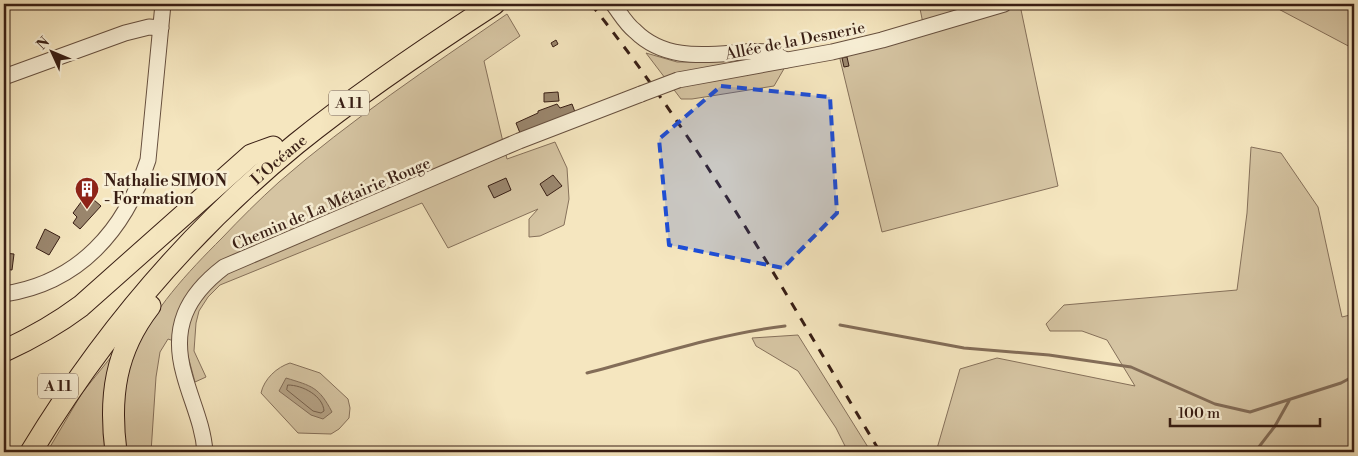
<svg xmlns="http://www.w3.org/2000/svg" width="1358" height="456" font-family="'Libre Bodoni',serif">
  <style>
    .green { fill: #d5c4a2; stroke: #86715b }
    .water { fill: #b5a285; stroke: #836d58 }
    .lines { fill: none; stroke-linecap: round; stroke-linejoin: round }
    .shore { stroke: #76604c; stroke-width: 1 }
    .stream { stroke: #836d58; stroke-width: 3 }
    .building { fill: #9a866d; stroke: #381e14 }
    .minor-casing { stroke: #67503f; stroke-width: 17 }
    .highway-casing { stroke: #381e14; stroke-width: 23 }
    .minor { stroke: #f8efd5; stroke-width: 15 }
    .highway { stroke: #f5e6bf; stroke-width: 21 }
    .rail { stroke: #381e14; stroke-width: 3; stroke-dasharray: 9 9; stroke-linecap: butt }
    .minor-bridge-casing { stroke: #67503f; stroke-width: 17; stroke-linecap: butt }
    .minor-bridge { stroke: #f8efd5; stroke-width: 15 }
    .marked { fill: #1d4ed8; fill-opacity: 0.2; stroke: #1d4ed8; stroke-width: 4; stroke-dasharray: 10 6; stroke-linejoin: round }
    .labels { text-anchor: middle; stroke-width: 5; stroke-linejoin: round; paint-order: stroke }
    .shield { fill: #f8efd5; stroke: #725d4e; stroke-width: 1 }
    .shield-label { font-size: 15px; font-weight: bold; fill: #381e14 }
    .street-label { font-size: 16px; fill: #381e14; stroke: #f8efd5 }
    .poi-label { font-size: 16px; font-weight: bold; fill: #381e14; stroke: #f8efd5; text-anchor: start }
  </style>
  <rect width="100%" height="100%" fill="#f5e6bf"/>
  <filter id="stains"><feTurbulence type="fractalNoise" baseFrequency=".004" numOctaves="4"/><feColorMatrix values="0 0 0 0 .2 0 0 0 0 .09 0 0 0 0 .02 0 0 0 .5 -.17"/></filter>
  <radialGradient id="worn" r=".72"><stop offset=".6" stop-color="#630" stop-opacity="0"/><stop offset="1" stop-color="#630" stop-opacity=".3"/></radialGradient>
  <g class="green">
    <polygon points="919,4 1023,4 1020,5 1058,186 882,232 839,55 925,33"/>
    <polygon points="1269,4 1354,4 1354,49"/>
    <path d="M 507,14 L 520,36 L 484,61 L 507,159 L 555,142 L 567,168 L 569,199 L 564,225 L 540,236 L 529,237 L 529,219 L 538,209 L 448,248 L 422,203 L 220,285 L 208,297 L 199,311 L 196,323 L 194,351 L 206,377 L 195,382 L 185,345 L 168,339 L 160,352 L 156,377 L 151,452 L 47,452 L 82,393 L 111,357 L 133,355 C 153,309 187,273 222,238 C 240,219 259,200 279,182 C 350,120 430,67 507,14 Z"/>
    <polygon points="646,53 677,62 712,62 743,58 785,67 774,86 692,99 681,99"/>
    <polygon points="1251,147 1281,153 1318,207 1342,317 1354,314 1354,452 936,452 960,369 997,358 1135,386 1107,340 1082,331 1050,331 1046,324 1064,305 1237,290 1247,213"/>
    <polygon points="798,335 871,452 848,452 836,428 798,371 756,346 752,338"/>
    <path d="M 290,363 L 320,373 L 348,399 L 350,408 L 349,418 L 339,429 L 331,434 L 298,433 L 261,393 C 264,379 277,367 290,363 Z"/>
  </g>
  <path class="water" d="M 286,378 C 312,386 319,387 332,412 L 323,419 L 311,415 L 279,391 Z"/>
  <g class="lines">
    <path class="shore" d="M 288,385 C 303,385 323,396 324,411 L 321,413 L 313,411 L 287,390 Z"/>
    <g class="stream">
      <polyline points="840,325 964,348 1049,355 1131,367 1215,404 1250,412 1341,383 1354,376"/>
      <path d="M 587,373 C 653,356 718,334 785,326"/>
      <polyline points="1255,452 1275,426 1289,401"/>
    </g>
  </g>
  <g class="building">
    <polygon points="556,40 558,44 553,47 551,43"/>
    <polygon points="847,57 849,66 844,67 842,58"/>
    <polygon points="558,92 559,101 544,102 544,93"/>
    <polygon points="557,104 560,108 572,104 575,112 520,133 516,123 538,113 538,111"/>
    <polygon points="553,175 562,186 547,196 540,184"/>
    <polygon points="506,178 511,190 494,198 488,186"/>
    <polygon points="87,194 101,206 80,229 73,223 77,217 73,213"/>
    <polygon points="45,229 60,237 49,255 36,248"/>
    <polygon points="4,253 14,254 12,270 4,269"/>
  </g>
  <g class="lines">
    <defs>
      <g id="minor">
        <path d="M 613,4 C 620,13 626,24 635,31 C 662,58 698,56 733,53 C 755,51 767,49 786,60"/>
        <polyline points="4,77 125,33 149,27 161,28"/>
        <polyline points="678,80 832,52 882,40 1004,4"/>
        <path d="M 4,294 C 79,283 125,230 148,160 L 163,4"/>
        <path d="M 205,452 C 203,424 191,401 184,374 C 171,328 186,296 224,267 L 519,141 L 641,94"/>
      </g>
      <g id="highway">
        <path d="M 4,351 C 32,338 57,324 81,306 L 251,155 L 273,147"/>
        <path id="s1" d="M 31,452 C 101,336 191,230 296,144 C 359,93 426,48 494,4"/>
        <path d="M 116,452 C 109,397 115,351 150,306"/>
      </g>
    </defs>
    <use href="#minor" class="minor-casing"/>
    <use href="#highway" class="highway-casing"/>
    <use href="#minor" class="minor"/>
    <use href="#highway" class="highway"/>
    <path class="rail" d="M 591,4 C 702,143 789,300 880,452"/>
    <defs>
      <polyline id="minor-bridge" points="641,94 678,80"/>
    </defs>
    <use href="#minor-bridge" class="minor-bridge-casing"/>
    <use href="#minor-bridge" class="minor-bridge"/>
  </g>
  <path class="marked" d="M 721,86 L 830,97 L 837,213 L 783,268 L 669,245 L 659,139 Z"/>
  <defs>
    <symbol id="building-pin" viewBox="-11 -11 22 30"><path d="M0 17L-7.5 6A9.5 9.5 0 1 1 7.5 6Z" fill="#8f2418" stroke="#f8efd5"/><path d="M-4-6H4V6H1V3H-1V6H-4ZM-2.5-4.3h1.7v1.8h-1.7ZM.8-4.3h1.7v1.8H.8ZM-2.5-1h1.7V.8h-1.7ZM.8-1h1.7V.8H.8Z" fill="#fff"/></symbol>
  </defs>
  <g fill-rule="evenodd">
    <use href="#building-pin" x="73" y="175" width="28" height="38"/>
  </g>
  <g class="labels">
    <g class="shield">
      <rect x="329" y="90.5" width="40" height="25" rx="4"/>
      <rect x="38" y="373.5" width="40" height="25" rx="4"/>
    </g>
    <g class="shield-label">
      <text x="349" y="108">A 11</text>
      <text x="58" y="391">A 11</text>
    </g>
    <g class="street-label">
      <text transform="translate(795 40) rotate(-11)" y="6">Allée de la Desnerie</text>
      <text dy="6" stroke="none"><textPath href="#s1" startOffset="385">L’Océane</textPath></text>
      <text transform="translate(331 203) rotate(-23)" y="6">Chemin de La Métairie Rouge</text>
    </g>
    <g class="poi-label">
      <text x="104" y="186">Nathalie SIMON<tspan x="104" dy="18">- Formation</tspan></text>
    </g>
  </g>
  <rect width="1358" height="456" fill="none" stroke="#f5e6bf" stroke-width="20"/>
  <rect x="5" y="5" width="1348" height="446" fill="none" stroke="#381e14" stroke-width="2.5"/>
  <rect x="10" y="10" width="1338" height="436" fill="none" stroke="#381e14"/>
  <g transform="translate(52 52) rotate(314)" stroke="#f8efd5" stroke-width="4" paint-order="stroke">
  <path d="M0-4L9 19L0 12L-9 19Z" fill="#381e14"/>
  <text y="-8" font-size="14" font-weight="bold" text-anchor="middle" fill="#381e14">N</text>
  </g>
  <path d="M1170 418v8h150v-8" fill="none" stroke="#381e14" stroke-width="2.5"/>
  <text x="1178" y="418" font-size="15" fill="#381e14" stroke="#f8efd5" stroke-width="4" paint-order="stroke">100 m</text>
  <rect width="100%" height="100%" filter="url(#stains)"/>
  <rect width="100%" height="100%" fill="url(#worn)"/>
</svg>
